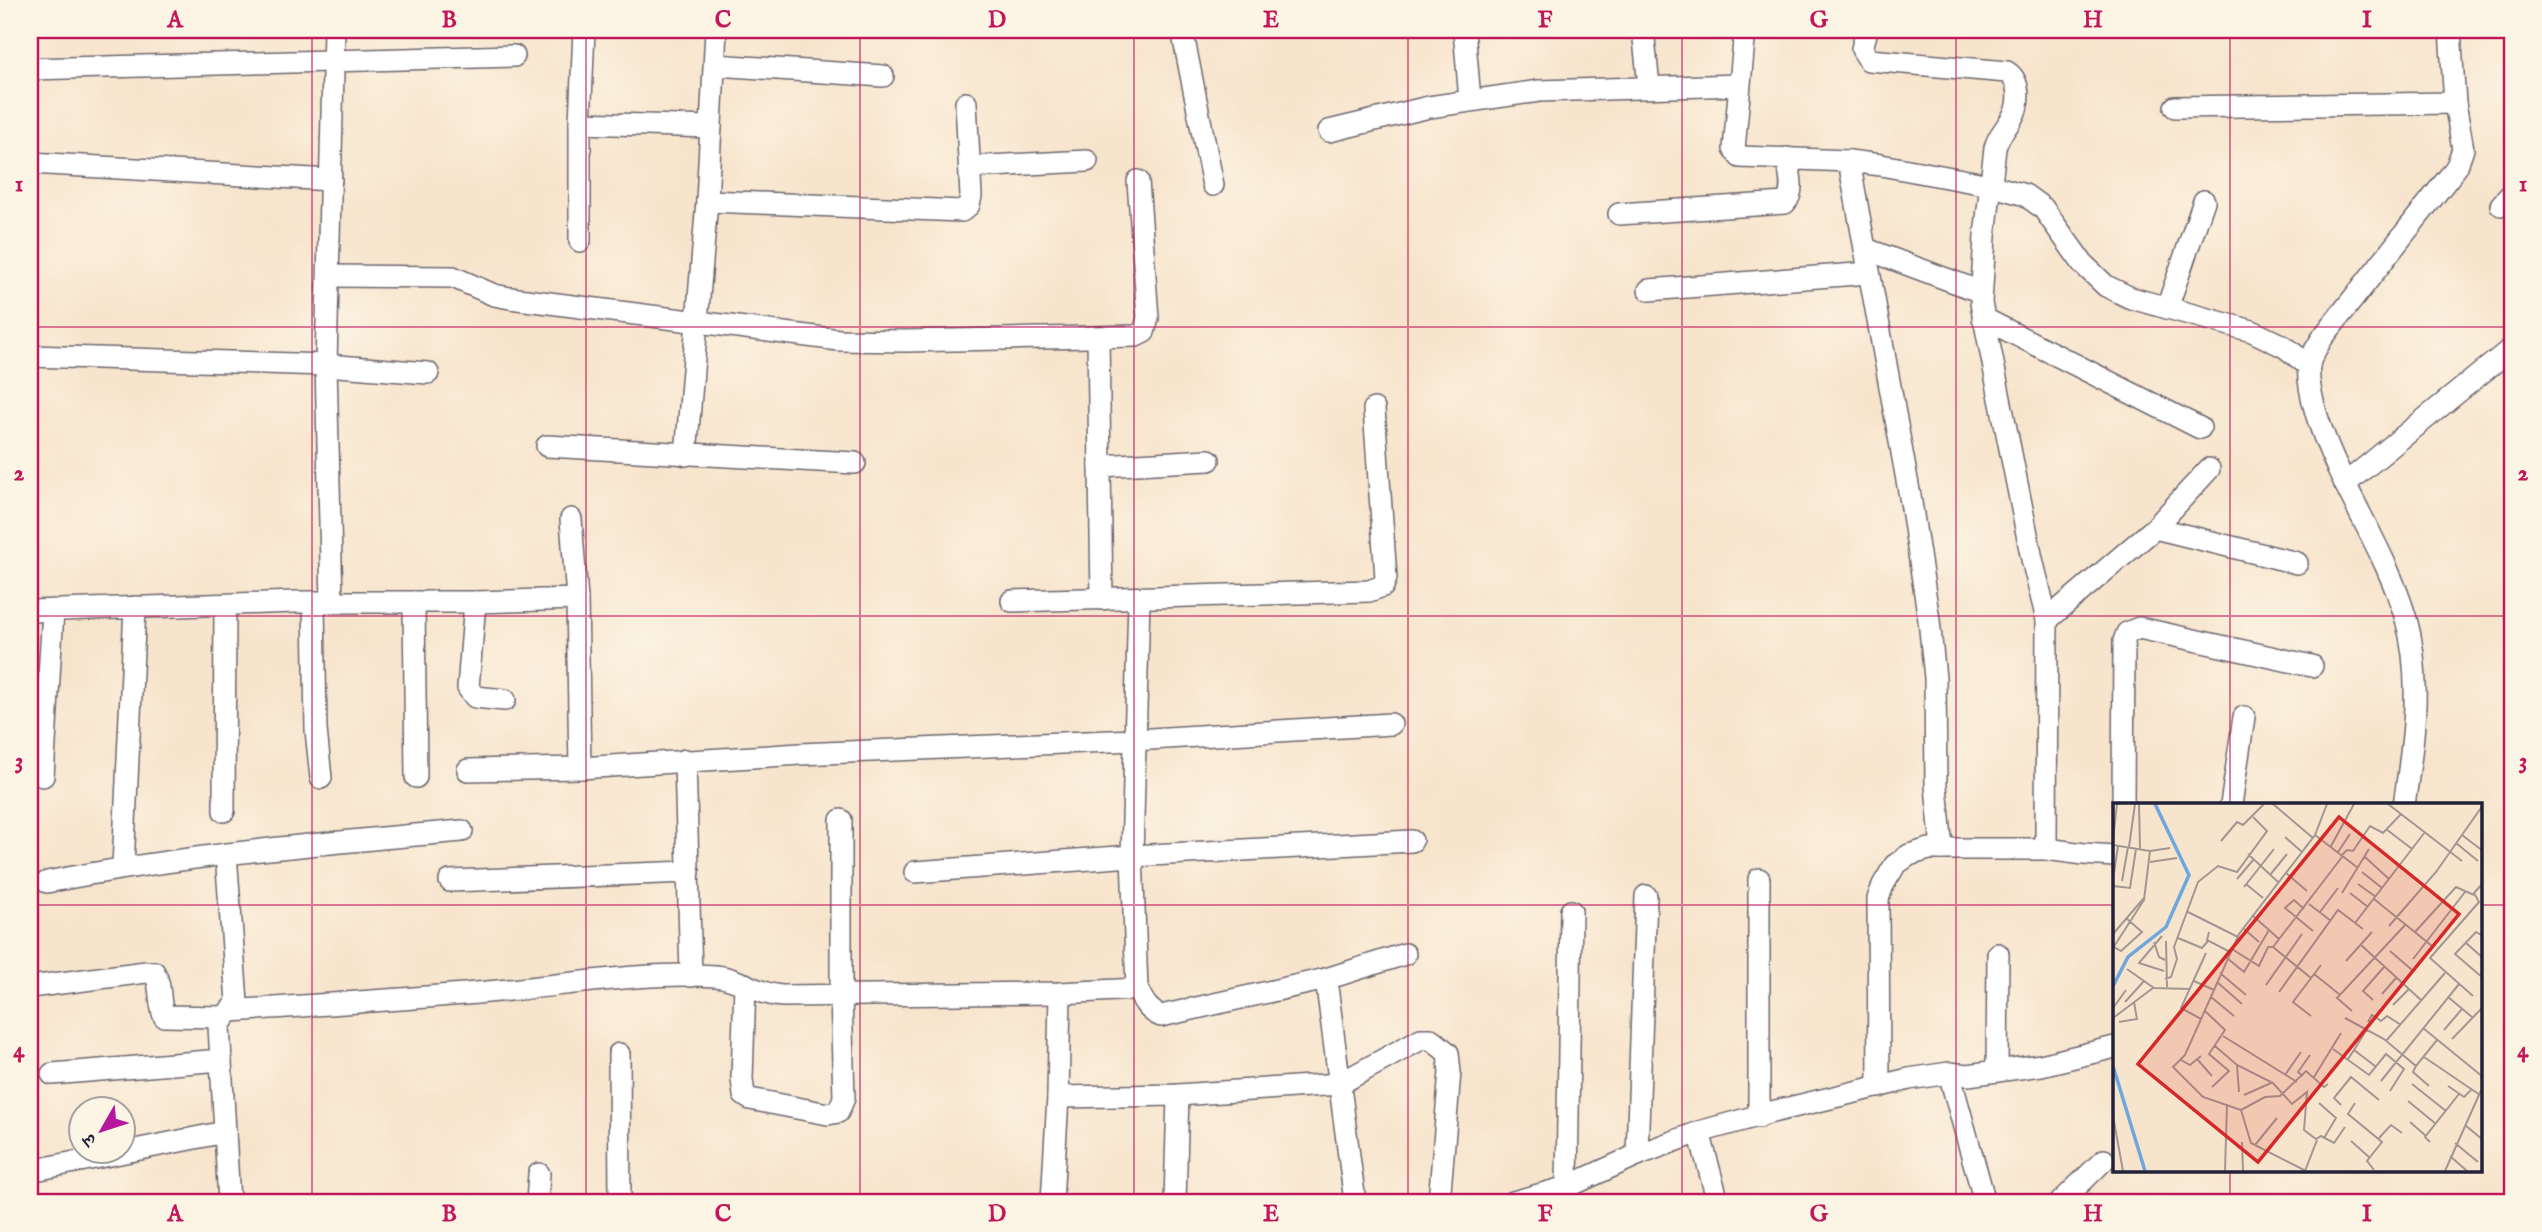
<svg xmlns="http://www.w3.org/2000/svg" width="2542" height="1232" font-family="'IM FELL English','Noto Serif Devanagari',serif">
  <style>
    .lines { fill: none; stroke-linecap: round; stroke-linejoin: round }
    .minor-casing { stroke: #6d666e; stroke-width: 24 }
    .minor { stroke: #fff; stroke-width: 21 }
    .grid { fill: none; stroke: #c2185b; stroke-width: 2; stroke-opacity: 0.55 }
    .inset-river { fill: none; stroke: #6ea7dd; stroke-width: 3.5 }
    .inset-road { fill: none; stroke: #a29692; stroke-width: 2 }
    .view { fill: #d62828; fill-opacity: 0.15; stroke: #d62828; stroke-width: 3.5 }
    .inset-edge { fill: none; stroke: #22223b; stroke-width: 3.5 }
    .neatline { fill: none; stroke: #c2185b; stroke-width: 2.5 }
    .grid-label { font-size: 23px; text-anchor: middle; font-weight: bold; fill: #c2185b }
  </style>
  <rect width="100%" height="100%" fill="#fcf5e5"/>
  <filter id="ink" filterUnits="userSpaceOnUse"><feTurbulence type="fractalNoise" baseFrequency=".0143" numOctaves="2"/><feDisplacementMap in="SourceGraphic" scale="14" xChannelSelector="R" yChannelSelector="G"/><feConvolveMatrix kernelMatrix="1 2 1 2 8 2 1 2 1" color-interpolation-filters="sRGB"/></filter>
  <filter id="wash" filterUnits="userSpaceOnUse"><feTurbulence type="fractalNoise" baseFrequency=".00686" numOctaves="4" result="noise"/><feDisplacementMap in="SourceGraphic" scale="28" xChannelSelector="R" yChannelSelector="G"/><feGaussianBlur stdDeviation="1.57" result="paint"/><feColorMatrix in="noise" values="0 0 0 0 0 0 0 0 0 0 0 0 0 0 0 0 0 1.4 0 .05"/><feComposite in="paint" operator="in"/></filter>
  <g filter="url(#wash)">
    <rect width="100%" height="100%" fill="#f7e4cc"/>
  </g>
  <g filter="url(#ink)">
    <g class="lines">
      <defs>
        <g id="minor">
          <polyline points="1182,30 1213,185"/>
          <polyline points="1464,30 1470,100"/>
          <polyline points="1643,30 1649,86"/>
          <polyline points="1745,30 1734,149 1740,157 1849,161 1881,165 1990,185 2025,195 2043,208 2083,264 2106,286 2131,298 2252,331 2285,347 2309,366"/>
          <path d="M 1867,30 L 1862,49 L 1869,60 L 2007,72 C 2021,81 2020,105 2012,118 C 2006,129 1998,135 1995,148 L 1985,236 L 1981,303 L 2032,559 L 2047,620 L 2046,849"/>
          <polyline points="715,65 883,76"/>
          <polyline points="30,69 514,56"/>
          <polyline points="2175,107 2455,103"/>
          <polyline points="580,123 711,127"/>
          <polyline points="1329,131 1429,107 1539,91 1739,85"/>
          <polyline points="1849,161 1911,502 1929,620 1935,678 1936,786 1942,849"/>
          <polyline points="30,163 331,180"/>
          <polyline points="970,167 1087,161"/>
          <polyline points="707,201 962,211 969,205 971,196 966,103"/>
          <polyline points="2501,205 2512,193"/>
          <path d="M 1619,214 L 1785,203 C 1796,192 1789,171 1787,158"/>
          <polyline points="580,241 580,123 584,30"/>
          <polyline points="1866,249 1981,292"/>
          <polyline points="329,276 453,277 494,295 510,298 839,340 905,341 1136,336 1144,332 1148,318 1138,181"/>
          <polyline points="1649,290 1869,273"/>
          <polyline points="2167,308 2204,201"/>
          <polyline points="1983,318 2200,428"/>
          <polyline points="1098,338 1102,599"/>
          <polyline points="30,356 326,365 428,373"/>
          <polyline points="547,446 855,463"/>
          <polyline points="686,455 707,201 716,30"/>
          <polyline points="1100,466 1209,460"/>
          <polyline points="2345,484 2512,348"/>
          <polyline points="571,519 577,599 580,768 800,754 1134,740 1391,724"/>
          <polyline points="2155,528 2297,563"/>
          <polyline points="1012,601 1369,591 1383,586 1386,578 1374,409"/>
          <polyline points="314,602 316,730 321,778"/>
          <polyline points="332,602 326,365 334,30"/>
          <polyline points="414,602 416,777"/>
          <polyline points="475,602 468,688 475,697 505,700"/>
          <polyline points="30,611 295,602 475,602 577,599"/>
          <polyline points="2047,620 2155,528 2209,469"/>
          <polyline points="685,760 691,976"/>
          <polyline points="468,770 580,768"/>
          <polyline points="43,776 53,611"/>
          <polyline points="2123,805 2124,641 2127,633 2139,628 2312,666"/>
          <polyline points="2231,805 2244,717"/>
          <path d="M 2404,805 C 2413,745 2423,679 2406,619 C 2385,547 2338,485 2316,413 C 2312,399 2307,380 2309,366 C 2310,356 2318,346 2323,337 L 2449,177 L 2457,166 L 2463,149 L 2455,103 L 2450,30"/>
          <polyline points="224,811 225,605"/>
          <path d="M 226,854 L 237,1002 C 231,1011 224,1016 219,1026 L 229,1202"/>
          <polyline points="123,867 135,607"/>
          <polyline points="915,872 1132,856 1412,841"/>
          <polyline points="1759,879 1759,1117"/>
          <polyline points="450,881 689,872"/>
          <path d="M 47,882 C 184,855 323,843 462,831"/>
          <polyline points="1326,979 1405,954"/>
          <polyline points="745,984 742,1079 744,1095 750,1099 828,1114 838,1112 844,1098 841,995 841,820"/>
          <path d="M 30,987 L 146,972 L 154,972 C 162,984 158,1002 164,1016 L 223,1017"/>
          <path d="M 1137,989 C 1143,1001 1148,1011 1161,1016 L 1326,979 L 1355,1202"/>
          <polyline points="1060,993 1058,1097 1178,1095 1339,1084 1421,1039 1431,1039 1448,1053 1450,1072 1439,1202"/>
          <path d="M 232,1011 C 324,1004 416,999 509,990 C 573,984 652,971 716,976 C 740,978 758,995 782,996 L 1060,993 L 1137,989 L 1132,856 L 1139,599"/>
          <polyline points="619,1054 620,1202"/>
          <polyline points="1997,1071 1998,954"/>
          <polyline points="1949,1073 1985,1202"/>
          <polyline points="52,1074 221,1060"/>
          <polyline points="1879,1087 1878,899 1883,885 1895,865 1909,855 1929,849 2046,849 2084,854 2115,856"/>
          <polyline points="1699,1132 1718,1202"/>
          <polyline points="1637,1155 1646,896"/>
          <polyline points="30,1171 225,1132"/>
          <polyline points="1567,1187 1571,911"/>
          <polyline points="537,1202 539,1174"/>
          <polyline points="1052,1202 1058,1097"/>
          <polyline points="1175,1202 1178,1095"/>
          <polyline points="1513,1202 1567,1187 1637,1155 1699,1132 1772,1112 1909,1079 1949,1073 1968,1075 2041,1065 2115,1047"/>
          <polyline points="2061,1202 2104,1160"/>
        </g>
      </defs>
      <use href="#minor" class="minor-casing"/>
      <use href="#minor" class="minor"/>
    </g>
  </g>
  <path class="grid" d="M 312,30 L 312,1202M 586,30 L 586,1202M 860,30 L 860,1202M 1134,30 L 1134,1202M 1408,30 L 1408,1202M 1682,30 L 1682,1202M 1956,30 L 1956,1202M 2230,30 L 2230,805M 30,327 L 2512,327M 30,616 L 2512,616M 30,905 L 2115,905M 2481,905 L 2512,905M 2230,1171 L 2230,1202"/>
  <g transform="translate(2113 803)">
    <rect width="369" height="369" fill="#f7e4cc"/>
    <path class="inset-river" d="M 0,183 L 15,154 L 53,124 L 76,72 L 42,1M 0,263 L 32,368"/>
    <path class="inset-road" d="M 26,1 L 27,46M 160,1 L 200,35M 275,1 L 349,58M 273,26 L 299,46M 202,32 L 245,65M 349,32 L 370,48M 172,34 L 189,49M 0,36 L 4,1M 108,38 L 124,19 L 130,22 L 151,1M 343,40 L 365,58M 0,42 L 37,48 L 57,45M 218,43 L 241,1M 16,44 L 22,1M 225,49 L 237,31M 135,51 L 165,79M 229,52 L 234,47 L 240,48 L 257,23 L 270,30 L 288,11M 252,54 L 276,76M 37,59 L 64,55M 249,69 L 269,85M 1,70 L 5,43M 173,70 L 194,88M 157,72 L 174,51M 124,76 L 141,56M 9,78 L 15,44M 133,81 L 150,95M 245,81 L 263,94M 0,83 L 17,85 L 23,46M 131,84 L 161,46M 229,90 L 256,46M 237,90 L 255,104M 261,96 L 319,143M 196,101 L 218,118M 191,106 L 181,97 L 172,105 L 200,128M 75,109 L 125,134M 207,109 L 225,85M 139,112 L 156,127M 242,120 L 312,29M 276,123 L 323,69 L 370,2M 130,125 L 146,139M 96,129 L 94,137 L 117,149M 302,129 L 343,84 L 361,92M 0,131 L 31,95M 49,133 L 26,160 L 51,168M 370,133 L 363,129 L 342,151 L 370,175M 65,135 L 89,145 L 95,138M 53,138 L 54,184M 41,139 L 46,154 L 52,157M 352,139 L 370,155M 248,142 L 309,198M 1,144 L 8,148 L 29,129 L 13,115M 0,145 L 31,97 L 37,48M 119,146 L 146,163 L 155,144 L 160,144M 277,148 L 299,167M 114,155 L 131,169 L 156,127 L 166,136M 300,156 L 352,89M 233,158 L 259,129M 14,166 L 41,185 L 77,186M 107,170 L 133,192M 201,171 L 226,191M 198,175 L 160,144 L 229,54M 52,176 L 58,174 L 64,156 L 61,144 L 85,79 L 105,63 L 124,69 L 154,28 L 140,14M 81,178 L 101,187M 104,179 L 129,201M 153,182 L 189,131M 166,189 L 225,107 L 250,126M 269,191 L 283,175M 360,193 L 317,155 L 366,99 L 361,90 L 370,80M 98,194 L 121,213M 335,194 L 359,214M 260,197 L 250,188 L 271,164M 12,199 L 31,178M 280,202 L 296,186M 0,205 L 13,187M 92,208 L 112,227 L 96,251 L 116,268 L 99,284M 239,208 L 224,195 L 293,121M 198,213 L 180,199 L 208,162M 0,215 L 40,185M 232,215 L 271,236 L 303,263 L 324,237M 88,216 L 68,205 L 93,150M 6,219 L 24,216 L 21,199M 255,219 L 259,212 L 268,218 L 274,213 L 288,222M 310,225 L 370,274M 331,227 L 349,206M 110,233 L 184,279M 339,236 L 370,204M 273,238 L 332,170M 102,243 L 124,262 L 160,280 L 179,301 L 194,289 L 191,327 L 203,336 L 208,333 L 221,340 L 232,324M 220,246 L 256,272 L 273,251 L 291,266 L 277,288M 241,247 L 254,226M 311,254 L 367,292M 84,256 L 99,273M 235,256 L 241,247 L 262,263M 68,257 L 77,262 L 88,253M 124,262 L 126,289M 303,263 L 300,269 L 316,283M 172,272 L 188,249M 190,273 L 185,269 L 197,252M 201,274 L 228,230M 268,278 L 346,181M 299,281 L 333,308M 335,283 L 351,294 L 358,287M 131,292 L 158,280M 295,298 L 323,321M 206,300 L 223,315 L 211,335M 242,300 L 235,311 L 269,339 L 254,358 L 261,367M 228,302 L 221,295 L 238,274 L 266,297M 128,307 L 152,294 L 167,293 L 193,268 L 211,284 L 215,281M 0,313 L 10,368M 297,319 L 313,333M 352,322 L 370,337M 266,335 L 278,322 L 289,330M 238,338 L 257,355M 129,339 L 130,368M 317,339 L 312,334 L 346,291M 342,340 L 365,359M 142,342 L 164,315M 337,353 L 354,368M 112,368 L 114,301M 192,368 L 204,337M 193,368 L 138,340 L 128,307 L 90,294 L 60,264 L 72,252 L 126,131 L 202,32 L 214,1M 332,368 L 370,283"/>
    <path class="view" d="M 226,14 L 346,111 L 145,359 L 25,261 Z"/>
    <rect width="369" height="369" class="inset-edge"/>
  </g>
  <rect width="2542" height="1232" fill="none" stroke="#fcf5e5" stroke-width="77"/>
  <g transform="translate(102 1130) rotate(231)"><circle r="33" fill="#fcf5e5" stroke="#a5a1a1" stroke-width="2"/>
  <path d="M0-5L12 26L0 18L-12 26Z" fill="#b5179e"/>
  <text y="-10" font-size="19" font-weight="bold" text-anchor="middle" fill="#22223b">उ</text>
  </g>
  <rect x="38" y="38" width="2466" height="1156" class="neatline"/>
  <g class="grid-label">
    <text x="175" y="27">A</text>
    <text x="449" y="27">B</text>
    <text x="723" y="27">C</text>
    <text x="997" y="27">D</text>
    <text x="1271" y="27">E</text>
    <text x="1545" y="27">F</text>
    <text x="1819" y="27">G</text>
    <text x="2093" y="27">H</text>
    <text x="2367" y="27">I</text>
    <text x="19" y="191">1</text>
    <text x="2523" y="191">1</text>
    <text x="19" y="480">2</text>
    <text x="2523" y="480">2</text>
    <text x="19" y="768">3</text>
    <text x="2523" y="768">3</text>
    <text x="19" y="1057">4</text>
    <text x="2523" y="1057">4</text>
    <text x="175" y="1221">A</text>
    <text x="449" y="1221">B</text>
    <text x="723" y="1221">C</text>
    <text x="997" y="1221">D</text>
    <text x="1271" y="1221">E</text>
    <text x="1545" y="1221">F</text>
    <text x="1819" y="1221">G</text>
    <text x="2093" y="1221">H</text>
    <text x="2367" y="1221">I</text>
  </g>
</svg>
